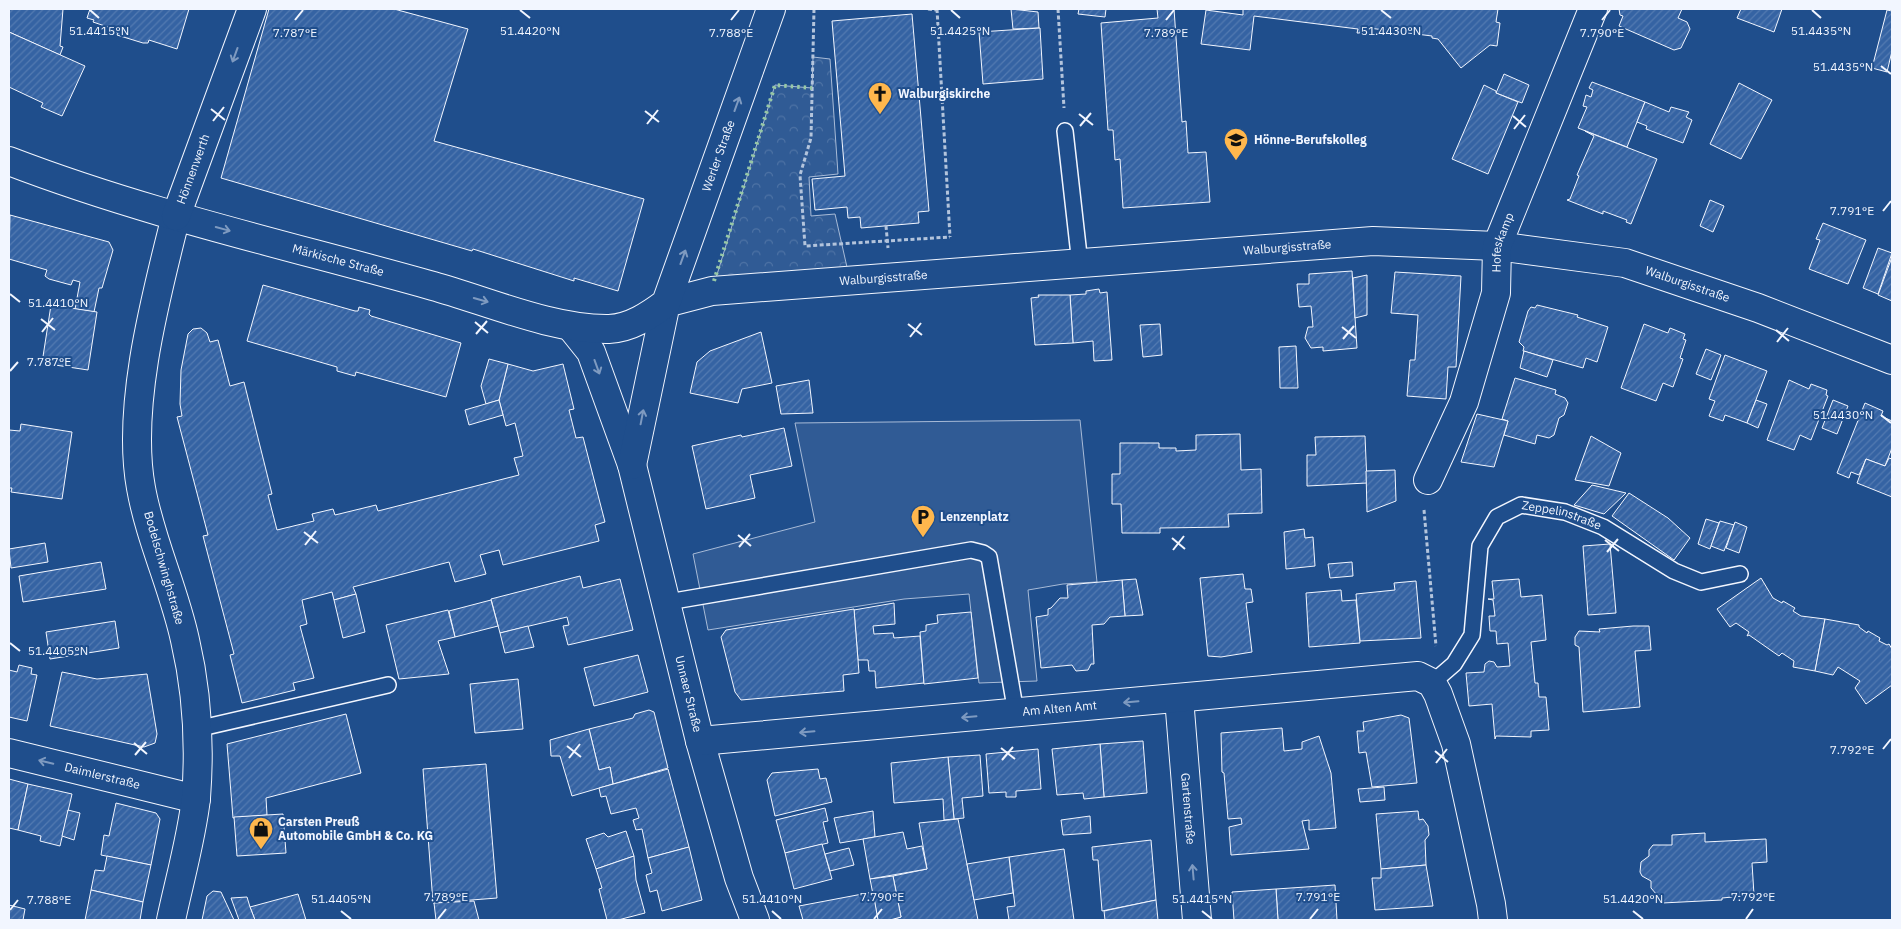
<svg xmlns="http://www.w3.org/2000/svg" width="1901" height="929" font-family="'IBM Plex Sans',sans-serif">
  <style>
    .forest { fill: url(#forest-crowns); stroke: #a8bbd7 }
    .built { fill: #305b95; stroke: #a8bbd7 }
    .building { fill: url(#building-hatch); stroke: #f2f6ff }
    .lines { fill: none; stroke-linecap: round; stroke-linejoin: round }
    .lane-casing { stroke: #f2f6ff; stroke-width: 18 }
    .street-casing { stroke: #f2f6ff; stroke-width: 30 }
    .primary-casing { stroke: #f2f6ff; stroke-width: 30 }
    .path { stroke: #b3c4dc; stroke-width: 3; stroke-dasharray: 4 2.5; stroke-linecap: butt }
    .lane { stroke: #1f4e8c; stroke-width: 15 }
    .street { stroke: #1f4e8c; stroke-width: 28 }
    .primary { stroke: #1f4e8c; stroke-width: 28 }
    .hedge { stroke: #97c8a6; stroke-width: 4; stroke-dasharray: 2.5 4; stroke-linecap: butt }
    .oneway { stroke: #7e9ac0 }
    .ticks { fill: none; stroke: #f2f6ff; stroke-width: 2 }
    .labels { text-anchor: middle; stroke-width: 4; stroke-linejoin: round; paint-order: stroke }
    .poi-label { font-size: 12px; font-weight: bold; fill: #f2f6ff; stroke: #1f4e8c; text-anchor: start }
    .street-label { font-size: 12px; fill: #f2f6ff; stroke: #1f4e8c }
    .ticks-label { font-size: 12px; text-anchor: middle; fill: #f2f6ff; stroke: #1f4e8c; stroke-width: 4; stroke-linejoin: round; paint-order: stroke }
  </style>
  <defs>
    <pattern id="forest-crowns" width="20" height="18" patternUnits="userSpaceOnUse" patternTransform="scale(1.25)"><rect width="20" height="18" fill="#305b95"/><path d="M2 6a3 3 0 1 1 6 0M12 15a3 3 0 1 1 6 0" fill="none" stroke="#4e73a5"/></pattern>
    <pattern id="building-hatch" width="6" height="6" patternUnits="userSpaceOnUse" patternTransform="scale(1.25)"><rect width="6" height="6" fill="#3563a3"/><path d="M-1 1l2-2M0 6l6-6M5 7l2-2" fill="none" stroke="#537ab1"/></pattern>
  </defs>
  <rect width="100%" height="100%" fill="#1f4e8c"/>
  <polygon class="forest" points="813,57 830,59 838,174 809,177 811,216 835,214 849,276 712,291 775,85 812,88"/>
  <polygon class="built" points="1080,420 1097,582 1063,584 1028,590 1037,681 979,683 969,594 904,599 708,630 693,554 815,522 795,423"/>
  <g class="building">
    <polygon points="9,9 63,9 60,46 63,47 60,55 9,32"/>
    <polygon points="90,9 189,9 177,49 149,40 148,43 143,43 117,35 118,33 114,32 114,29 93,22 94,20 87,18"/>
    <polygon points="269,9 394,9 468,29 434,141 644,199 618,291 574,278 574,281 473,249 472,251 221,178"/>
    <polygon points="1011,9 1038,12 1039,28 1013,29"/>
    <polygon points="1079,9 1106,9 1105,17 1078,14"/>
    <polygon points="1157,9 1174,9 1182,122 1186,121 1188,153 1206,152 1210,202 1123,208 1120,159 1115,160 1113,130 1108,130 1101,23 1158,18"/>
    <polygon points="1243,9 1498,9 1496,22 1500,23 1497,46 1490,45 1461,68 1438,39 1432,38 1432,36 1361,27 1360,33 1357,33 1358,29 1254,16 1250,50 1201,44 1206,10 1243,15"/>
    <polygon points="1619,9 1682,9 1678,18 1687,22 1690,29 1681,48 1674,50 1619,26 1623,16 1620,15"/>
    <polygon points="1741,9 1782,9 1774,32 1737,18"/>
    <polygon points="1887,10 1892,11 1892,51 1887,72 1872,68"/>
    <polygon points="912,14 929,211 918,212 919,223 861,228 860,217 848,218 847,207 815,210 812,179 845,176 832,21"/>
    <polygon points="1040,28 1043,79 983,84 979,32"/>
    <polygon points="9,32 85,66 62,116 41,107 43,103 9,87"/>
    <polygon points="1504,74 1529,85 1522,103 1496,93"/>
    <polygon points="1592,82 1645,102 1627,147 1578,128 1587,107 1583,106 1586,95 1591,97 1593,90 1589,88"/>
    <polygon points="1739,83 1772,100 1741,159 1710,144"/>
    <polygon points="1484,85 1496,91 1496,93 1518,102 1488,174 1452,159"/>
    <polygon points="1645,102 1669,112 1671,107 1689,112 1686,117 1692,120 1683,143 1646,129 1647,126 1637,122"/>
    <polygon points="1585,131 1657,159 1631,224 1626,222 1627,220 1603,211 1603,214 1567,200 1570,199 1579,176 1577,175 1594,136"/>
    <polygon points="1710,200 1724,206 1713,232 1700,226"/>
    <polygon points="10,215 109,242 113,250 102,288 99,288 94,312 75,309 80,282 73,280 71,285 49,279 45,276 47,270 9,259"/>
    <polygon points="1823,223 1866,240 1848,284 1809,269 1820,240 1816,239"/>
    <polygon points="1878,248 1892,253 1878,294 1863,288"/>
    <polygon points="1892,257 1892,301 1878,295"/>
    <polygon points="1352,271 1357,348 1323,351 1323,347 1311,348 1305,338 1308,327 1313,327 1311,306 1299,307 1297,284 1309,284 1309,274"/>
    <polygon points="1395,272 1461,276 1456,367 1448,367 1446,399 1407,396 1410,360 1415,360 1418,315 1391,313"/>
    <polygon points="1367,275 1367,315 1355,318 1353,278"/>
    <polygon points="263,285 355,311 358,311 359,307 370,310 369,314 371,316 461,343 446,397 356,372 355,376 337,371 337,367 247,341"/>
    <polygon points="1099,289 1100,293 1107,292 1112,360 1094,361 1093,341 1073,343 1070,295 1086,294 1086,291"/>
    <polygon points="1038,295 1070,295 1073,343 1035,345 1031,298 1039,297"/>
    <polygon points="51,305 97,312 88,370 42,363"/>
    <polygon points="1537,305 1578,315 1577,317 1608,327 1597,362 1586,358 1583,368 1523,351 1524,347 1519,342 1528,311 1531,307 1535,308"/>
    <polygon points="1160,324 1162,355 1143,357 1140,325"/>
    <polygon points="1644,324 1668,333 1670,328 1685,334 1683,339 1686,340 1680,358 1683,359 1673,387 1663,383 1656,401 1621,388"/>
    <polygon points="201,328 207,333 210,342 218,340 230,386 244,382 272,494 268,495 277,530 314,521 312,514 333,509 335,515 376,505 378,511 519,475 514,458 523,456 515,423 506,426 499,400 508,364 533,371 563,364 574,409 569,410 576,438 583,437 605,522 595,525 599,541 503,565 499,550 480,555 486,574 455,582 449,562 353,587 356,594 334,600 332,592 302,600 307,624 300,626 314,678 293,683 295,690 242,703 230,655 234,654 203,536 208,535 177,417 182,416 180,404 181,370 188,334 193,329"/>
    <polygon points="761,332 772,383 742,389 738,403 690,393 697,362 710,351"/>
    <polygon points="1296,346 1298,388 1280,388 1279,347"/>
    <polygon points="1706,349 1721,355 1711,380 1696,374"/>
    <polygon points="1524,351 1553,360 1547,377 1520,368"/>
    <polygon points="1725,355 1767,371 1747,423 1725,415 1723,421 1709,416 1715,401 1709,399"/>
    <polygon points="489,359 508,364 499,400 486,404 481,386"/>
    <polygon points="1515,378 1556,390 1555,394 1565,398 1568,403 1564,415 1559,418 1554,435 1549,438 1537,435 1535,444 1504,435 1508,421 1502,419"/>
    <polygon points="809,380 813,413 781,414 776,386"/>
    <polygon points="1789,380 1809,389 1811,384 1827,390 1826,395 1828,396 1811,440 1800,435 1794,450 1767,440"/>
    <polygon points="499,400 503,415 469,425 465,410"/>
    <polygon points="1756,400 1767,404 1758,428 1747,423"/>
    <polygon points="1833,400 1848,406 1837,434 1822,428"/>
    <polygon points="1865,403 1883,411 1881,416 1892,421 1892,448 1885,466 1866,459 1859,475 1851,472 1849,478 1837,473"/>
    <polygon points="1477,414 1508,421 1494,467 1461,462"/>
    <polygon points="9,422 9,430 20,431 21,424 72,432 62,499 11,492 12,488 9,488"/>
    <polygon points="784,428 792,466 750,475 755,498 706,509 692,446 741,435 742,437"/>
    <polygon points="1240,434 1241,470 1261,469 1262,513 1228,514 1229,527 1160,528 1160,533 1122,533 1121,504 1112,504 1112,474 1120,474 1120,443 1159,443 1159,448 1176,448 1176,451 1196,450 1196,435"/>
    <polygon points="1365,436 1367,483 1307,486 1307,455 1316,455 1315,437"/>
    <polygon points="1591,436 1621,453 1609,486 1575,480"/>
    <polygon points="1889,458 1892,459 1892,497 1857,483 1866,459 1885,466"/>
    <polygon points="1395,470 1396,501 1367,512 1366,471"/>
    <polygon points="1592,485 1626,493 1604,514 1574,505"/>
    <polygon points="1629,493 1668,518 1690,538 1674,560 1612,516"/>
    <polygon points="1706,519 1719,523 1710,549 1698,544"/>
    <polygon points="1720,521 1734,525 1724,551 1711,546"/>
    <polygon points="1735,522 1747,527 1739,553 1726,548"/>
    <polygon points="1304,529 1305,538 1313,537 1315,566 1286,569 1284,532"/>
    <polygon points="45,543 48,562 11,568 9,549"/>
    <polygon points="1610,544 1616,613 1588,615 1583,546"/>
    <polygon points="101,562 106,589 23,602 19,576"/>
    <polygon points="1352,562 1353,576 1330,578 1328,564"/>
    <polygon points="1243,574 1245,589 1251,589 1253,602 1246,603 1252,652 1221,657 1208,656 1200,578"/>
    <polygon points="580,576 583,588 620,579 633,630 568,645 563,626 569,625 567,617 500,633 491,599"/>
    <polygon points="1761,578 1773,598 1782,603 1783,601 1795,608 1793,611 1801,616 1825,619 1815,671 1793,667 1794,661 1782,653 1779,656 1749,635 1747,636 1749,632 1736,623 1730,627 1717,609"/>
    <polygon points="1136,579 1143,615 1125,616 1122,580"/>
    <polygon points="1519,579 1521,597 1542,595 1546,640 1531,642 1535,683 1538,683 1539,697 1546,697 1549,730 1531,731 1531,737 1496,736 1495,739 1492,704 1469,706 1466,673 1484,672 1485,664 1489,661 1494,662 1497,667 1510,666 1508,643 1497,644 1496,631 1490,631 1489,616 1495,616 1493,600 1488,599 1494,599 1492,581"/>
    <polygon points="1122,580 1125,616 1110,617 1104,624 1092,625 1094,664 1091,664 1088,670 1076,671 1072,665 1041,668 1036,617 1048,615 1048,609 1051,608 1060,598 1068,598 1067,585"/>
    <polygon points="1416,581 1421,638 1360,641 1356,594 1395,590 1394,583"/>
    <polygon points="1341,590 1342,601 1356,600 1360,643 1309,647 1306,593"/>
    <polygon points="356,594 365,632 343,638 334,600"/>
    <polygon points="491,600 498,626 455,637 449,611"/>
    <polygon points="894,603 895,624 873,626 874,634 893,633 894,638 920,636 924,683 876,688 875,671 869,671 868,660 858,660 854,610"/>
    <polygon points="854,609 859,673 843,675 844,691 741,700 735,692 721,637 726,630"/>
    <polygon points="448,610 455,637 438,641 449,674 399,679 386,625"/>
    <polygon points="971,612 978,678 924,684 920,632 926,631 926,625 938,623 937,615"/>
    <polygon points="1825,619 1859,625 1859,627 1867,633 1868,631 1880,638 1879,641 1887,645 1889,644 1892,649 1892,685 1866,704 1855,688 1860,681 1838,667 1833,675 1815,671"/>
    <polygon points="115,621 119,648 50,659 46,632"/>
    <polygon points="528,626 534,647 505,653 500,633"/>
    <polygon points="1633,626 1649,626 1651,650 1635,651 1640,707 1583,712 1579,647 1575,645 1575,637 1579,631 1600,632 1599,629"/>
    <polygon points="638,655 648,692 594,706 584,668"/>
    <polygon points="19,665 32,668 31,674 37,675 27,721 9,717 9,670 17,672"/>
    <polygon points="62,672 97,679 147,674 157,734 155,743 144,747 50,726"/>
    <polygon points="518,679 523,729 475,733 470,684"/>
    <polygon points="649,710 654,712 668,768 613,784 610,767 599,770 589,729 633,718 635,714"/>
    <polygon points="346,714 361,773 266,798 267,815 233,818 227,744"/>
    <polygon points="1401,715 1409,718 1417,783 1372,787 1366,752 1359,753 1357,731 1364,731 1363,722"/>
    <polygon points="1282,728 1284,751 1302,749 1302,742 1319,736 1331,773 1336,828 1309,830 1309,820 1302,821 1309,849 1231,855 1229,827 1242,824 1241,818 1228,819 1224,773 1222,772 1221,733"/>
    <polygon points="589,729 599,770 610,767 613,784 572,796 560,756 551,756 550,740"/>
    <polygon points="1143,741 1147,793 1104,797 1100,744"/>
    <polygon points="1100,744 1104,797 1084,799 1083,793 1057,795 1052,749"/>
    <polygon points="1038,749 1041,789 1016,791 1016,797 1006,797 1006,792 989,793 986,754"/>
    <polygon points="980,755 983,796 962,798 964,818 954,819 948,757"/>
    <polygon points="948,757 954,819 944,820 943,799 894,803 891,763"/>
    <polygon points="486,764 497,898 433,903 423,769"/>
    <polygon points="668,769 689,847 648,858 642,829 636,830 633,820 639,818 636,808 611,814 606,796 601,797 599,788"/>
    <polygon points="818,769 820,779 826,778 832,802 775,816 767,780 772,773"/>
    <polygon points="9,779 28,784 18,830 9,828"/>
    <polygon points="28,784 72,794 60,846 40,841 41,836 18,830"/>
    <polygon points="1384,787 1385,800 1360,802 1358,789"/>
    <polygon points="116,803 156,813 160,819 151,865 101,855 104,835 109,836"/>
    <polygon points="825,808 828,821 823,822 828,843 785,853 776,820"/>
    <polygon points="68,810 80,813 74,840 62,836"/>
    <polygon points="873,811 875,837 840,843 834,818"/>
    <polygon points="1418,811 1419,820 1423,819 1428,826 1429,835 1425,840 1426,865 1381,869 1376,814"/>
    <polygon points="283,814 286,853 237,856 234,817"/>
    <polygon points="1090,816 1091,833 1063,835 1061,820"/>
    <polygon points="958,819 978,920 890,920 901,917 893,876 927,869 919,823"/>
    <polygon points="626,831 634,856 596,869 586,839 604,833 608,837"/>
    <polygon points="903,832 907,849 922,846 927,869 870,879 863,839"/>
    <polygon points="1705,833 1705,842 1766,839 1767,862 1752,863 1754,895 1722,898 1722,900 1662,903 1662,894 1657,895 1651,888 1651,881 1642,876 1640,872 1641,862 1649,856 1649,850 1653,845 1672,845 1672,835"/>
    <polygon points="1151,840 1156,900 1102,911 1098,860 1093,860 1092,847"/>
    <polygon points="822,844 832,879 794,889 785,853"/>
    <polygon points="689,847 702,900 662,911 657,890 650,892 646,875 652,873 648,858"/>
    <polygon points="849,848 854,865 830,871 825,854"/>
    <polygon points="1064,849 1074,920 1009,920 1007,907 1015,906 1009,857"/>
    <polygon points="107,856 151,865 143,902 91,890 95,870 104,871"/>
    <polygon points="634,856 636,880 645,913 618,920 607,920 599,889 602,888 596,869"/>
    <polygon points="1009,857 1013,893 974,900 967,864"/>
    <polygon points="1426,865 1433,906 1375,910 1372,878 1381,878 1381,869"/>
    <polygon points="893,876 901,917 890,920 878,920 870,879"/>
    <polygon points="1335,885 1337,920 1278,920 1276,889"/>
    <polygon points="1276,889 1278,920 1234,920 1232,892"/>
    <polygon points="91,890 143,902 140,920 85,920"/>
    <polygon points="213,891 221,892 234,920 202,920 207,896"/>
    <polygon points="873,892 878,920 803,920 799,906"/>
    <polygon points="298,894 306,920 255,920 250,907"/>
    <polygon points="247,897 250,907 255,920 239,920 231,898"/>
    <polygon points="1156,900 1158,920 1105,920 1104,911"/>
    <polygon points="474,901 479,920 436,920 434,903"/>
    <polygon points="9,905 25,909 23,920 9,920"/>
  </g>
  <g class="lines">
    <defs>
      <g id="lane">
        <polyline points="1065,131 1080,264"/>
        <polyline points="668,602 971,550 983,553 989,557 1016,713"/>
        <path id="s1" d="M 1432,683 L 1454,664 L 1472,635 L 1480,546 L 1497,517 L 1521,505 L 1565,512 L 1603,527 L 1674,571 L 1701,582 L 1740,574"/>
        <polyline points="197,729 388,685"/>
      </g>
      <g id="street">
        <path id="s2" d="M 571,327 L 591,352 L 632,465 L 700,741 L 739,878 L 755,920"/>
        <path id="s3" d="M 632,465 L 666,303 L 712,291 L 1373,241 L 1497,246 L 1625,263 L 1758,308 L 1892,360"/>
        <path id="s4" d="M 1428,480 L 1464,402 L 1496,293 L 1497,246 L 1593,9"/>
        <path id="s5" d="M 1179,698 L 1197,920"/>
        <path id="s6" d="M 700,741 L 1418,676 L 1432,683 L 1438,694 L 1456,744 L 1491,904 L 1493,920"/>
        <path id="s7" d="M 9,753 L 196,799"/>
        <path d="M 171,920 C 179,882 192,836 196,798 C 200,746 197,691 185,640 C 174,589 150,539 141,488 C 126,407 156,296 176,216"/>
      </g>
      <g id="primary">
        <path id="s8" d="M 9,161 C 147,214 291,246 433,286 C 487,301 553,330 609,329 C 631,328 650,315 666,303 L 771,9"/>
        <path id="s9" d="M 176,216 L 252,9"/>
      </g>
    </defs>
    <use href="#lane" class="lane-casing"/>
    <use href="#street" class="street-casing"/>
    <use href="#primary" class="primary-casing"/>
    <g class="path">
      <polyline points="814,9 811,138 800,175 805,246 950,237"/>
      <polyline points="928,9 937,10"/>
      <polyline points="937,9 950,237"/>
      <polyline points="1058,9 1064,108"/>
      <polyline points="886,226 888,248"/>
      <polyline points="1424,510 1436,646"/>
    </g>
    <use href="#lane" class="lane"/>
    <use href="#street" class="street"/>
    <use href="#primary" class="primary"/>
    <polyline class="hedge" points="714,281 775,85 812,88"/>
  </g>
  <defs><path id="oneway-shaft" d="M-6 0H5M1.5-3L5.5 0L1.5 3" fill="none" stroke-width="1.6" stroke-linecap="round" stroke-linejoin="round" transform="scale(1.25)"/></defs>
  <g class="oneway">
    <use href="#oneway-shaft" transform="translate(235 55) rotate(110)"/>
    <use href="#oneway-shaft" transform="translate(737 104) rotate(-70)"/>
    <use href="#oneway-shaft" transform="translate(223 229) rotate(15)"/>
    <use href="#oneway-shaft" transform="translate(683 257) rotate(-70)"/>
    <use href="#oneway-shaft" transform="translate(481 300) rotate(16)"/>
    <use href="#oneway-shaft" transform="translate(597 367) rotate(70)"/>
    <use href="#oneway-shaft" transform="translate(642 417) rotate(-79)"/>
    <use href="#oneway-shaft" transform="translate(1131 702) rotate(175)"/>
    <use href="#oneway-shaft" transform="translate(969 717) rotate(175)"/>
    <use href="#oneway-shaft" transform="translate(807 732) rotate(175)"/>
    <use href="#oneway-shaft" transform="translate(46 762) rotate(-166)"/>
    <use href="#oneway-shaft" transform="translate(1193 872) rotate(-95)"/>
  </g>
  <path class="ticks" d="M 90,10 L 99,18M 520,10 L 530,18M 951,10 L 960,18M 1381,10 L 1391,18M 1812,10 L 1821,18M 295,20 L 303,10M 731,20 L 739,10M 1166,20 L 1174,10M 1602,20 L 1610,10M 1881,66 L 1891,74M 211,109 L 225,120M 645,111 L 659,122M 1079,114 L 1093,125M 1513,116 L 1526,127M 213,121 L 224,107M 647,124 L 658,110M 1080,126 L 1091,113M 1514,129 L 1525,115M 1883,211 L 1891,201M 10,294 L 20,302M 41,319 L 55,330M 475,322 L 488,333M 908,324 L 922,335M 1342,327 L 1356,338M 1776,330 L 1789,341M 42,332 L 53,318M 476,334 L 487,321M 910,337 L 921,323M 1343,339 L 1354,326M 1777,342 L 1788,328M 10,371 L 18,362M 1881,415 L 1891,423M 304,532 L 318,543M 738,535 L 751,546M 1172,538 L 1185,549M 1605,540 L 1619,551M 305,545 L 316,531M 739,547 L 750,534M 1173,550 L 1184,536M 1607,552 L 1618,539M 10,643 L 20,651M 134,743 L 147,754M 567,746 L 581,757M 1001,748 L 1015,759M 1883,749 L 1891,739M 1435,751 L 1448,762M 135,755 L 146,742M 569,758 L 580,744M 1002,760 L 1013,747M 1436,763 L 1447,749M 10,910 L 18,900M 341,911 L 351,919M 772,911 L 781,919M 1202,911 L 1212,919M 1633,911 L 1643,919M 438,919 L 446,909M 874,919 L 882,909M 1310,919 L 1318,909M 1746,919 L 1753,909"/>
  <defs>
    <symbol id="church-pin" viewBox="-11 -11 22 30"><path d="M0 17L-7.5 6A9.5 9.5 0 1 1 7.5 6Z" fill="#ffb74d" stroke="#1f4e8c"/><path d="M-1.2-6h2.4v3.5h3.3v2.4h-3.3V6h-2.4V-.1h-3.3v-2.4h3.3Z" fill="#111"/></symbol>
    <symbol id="school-pin" viewBox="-11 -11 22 30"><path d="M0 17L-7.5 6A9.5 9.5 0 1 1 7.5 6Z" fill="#ffb74d" stroke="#1f4e8c"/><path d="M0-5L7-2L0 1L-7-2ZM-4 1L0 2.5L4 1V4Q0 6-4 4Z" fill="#111"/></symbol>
    <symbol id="parking-pin" viewBox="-11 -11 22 30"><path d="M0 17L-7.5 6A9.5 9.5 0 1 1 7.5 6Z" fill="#ffb74d" stroke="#1f4e8c"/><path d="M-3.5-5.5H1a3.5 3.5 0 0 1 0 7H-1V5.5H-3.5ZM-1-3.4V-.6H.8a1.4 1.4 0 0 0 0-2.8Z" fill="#111"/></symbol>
    <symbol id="shop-pin" viewBox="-11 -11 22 30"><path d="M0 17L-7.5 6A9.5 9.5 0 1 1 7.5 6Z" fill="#ffb74d" stroke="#1f4e8c"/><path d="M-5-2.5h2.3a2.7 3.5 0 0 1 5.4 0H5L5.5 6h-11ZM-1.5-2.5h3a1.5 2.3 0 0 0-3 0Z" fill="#111"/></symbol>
  </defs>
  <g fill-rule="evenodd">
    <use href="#church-pin" x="866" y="80" width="28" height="38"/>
    <use href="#school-pin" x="1222" y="126" width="28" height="38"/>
    <use href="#parking-pin" x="909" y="503" width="28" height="38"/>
    <use href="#shop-pin" x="247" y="815" width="28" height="38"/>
  </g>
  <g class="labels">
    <g class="poi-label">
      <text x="898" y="98">Walburgiskirche</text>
      <text x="1254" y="144">Hönne-Berufskolleg</text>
      <text x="940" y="521">Lenzenplatz</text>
      <text x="278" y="826">Carsten Preuß<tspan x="278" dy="14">Automobile GmbH &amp; Co. KG</tspan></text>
    </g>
    <g class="street-label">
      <text dy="4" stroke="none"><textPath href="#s8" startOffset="844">Werler Straße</textPath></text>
      <text dy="4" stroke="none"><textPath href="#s9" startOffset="50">Hönnenwerth</textPath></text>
      <text dy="4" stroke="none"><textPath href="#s4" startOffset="251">Hofeskamp</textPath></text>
      <text dy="4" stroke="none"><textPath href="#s3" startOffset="790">Walburgisstraße</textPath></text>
      <text dy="4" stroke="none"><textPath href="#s8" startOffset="344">Märkische Straße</textPath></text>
      <text dy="4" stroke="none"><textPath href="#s3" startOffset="385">Walburgisstraße</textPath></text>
      <text dy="4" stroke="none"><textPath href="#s3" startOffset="1195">Walburgisstraße</textPath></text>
      <text dy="4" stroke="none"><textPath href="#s1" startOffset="255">Zeppelinstraße</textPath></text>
      <text transform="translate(164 568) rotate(74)" y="4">Bodelschwinghstraße</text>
      <text dy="4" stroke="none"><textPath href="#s2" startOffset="388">Unnaer Straße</textPath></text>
      <text dy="4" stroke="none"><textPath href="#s6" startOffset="361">Am Alten Amt</textPath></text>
      <text dy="4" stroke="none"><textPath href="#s7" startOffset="96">Daimlerstraße</textPath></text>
      <text dy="4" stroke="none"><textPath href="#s5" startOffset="111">Gartenstraße</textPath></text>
    </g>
  </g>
  <g class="ticks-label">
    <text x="1391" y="35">51.4430°N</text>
    <text x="99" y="35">51.4415°N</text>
    <text x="530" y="35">51.4420°N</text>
    <text x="960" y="35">51.4425°N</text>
    <text x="1821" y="35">51.4435°N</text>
    <text x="295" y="37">7.787°E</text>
    <text x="731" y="37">7.788°E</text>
    <text x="1166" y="37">7.789°E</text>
    <text x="1602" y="37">7.790°E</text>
    <text x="1843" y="71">51.4435°N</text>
    <text x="1852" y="215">7.791°E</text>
    <text x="58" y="307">51.4410°N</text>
    <text x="49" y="366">7.787°E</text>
    <text x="1843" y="419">51.4430°N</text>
    <text x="58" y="655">51.4405°N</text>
    <text x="1852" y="754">7.792°E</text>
    <text x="446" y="901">7.789°E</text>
    <text x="882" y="901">7.790°E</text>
    <text x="1318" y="901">7.791°E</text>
    <text x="1753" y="901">7.792°E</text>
    <text x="341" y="903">51.4405°N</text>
    <text x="772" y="903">51.4410°N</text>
    <text x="1202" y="903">51.4415°N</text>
    <text x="1633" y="903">51.4420°N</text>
    <text x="49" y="904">7.788°E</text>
  </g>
  <rect width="1901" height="929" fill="none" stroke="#f2f6ff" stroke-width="20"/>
</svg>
